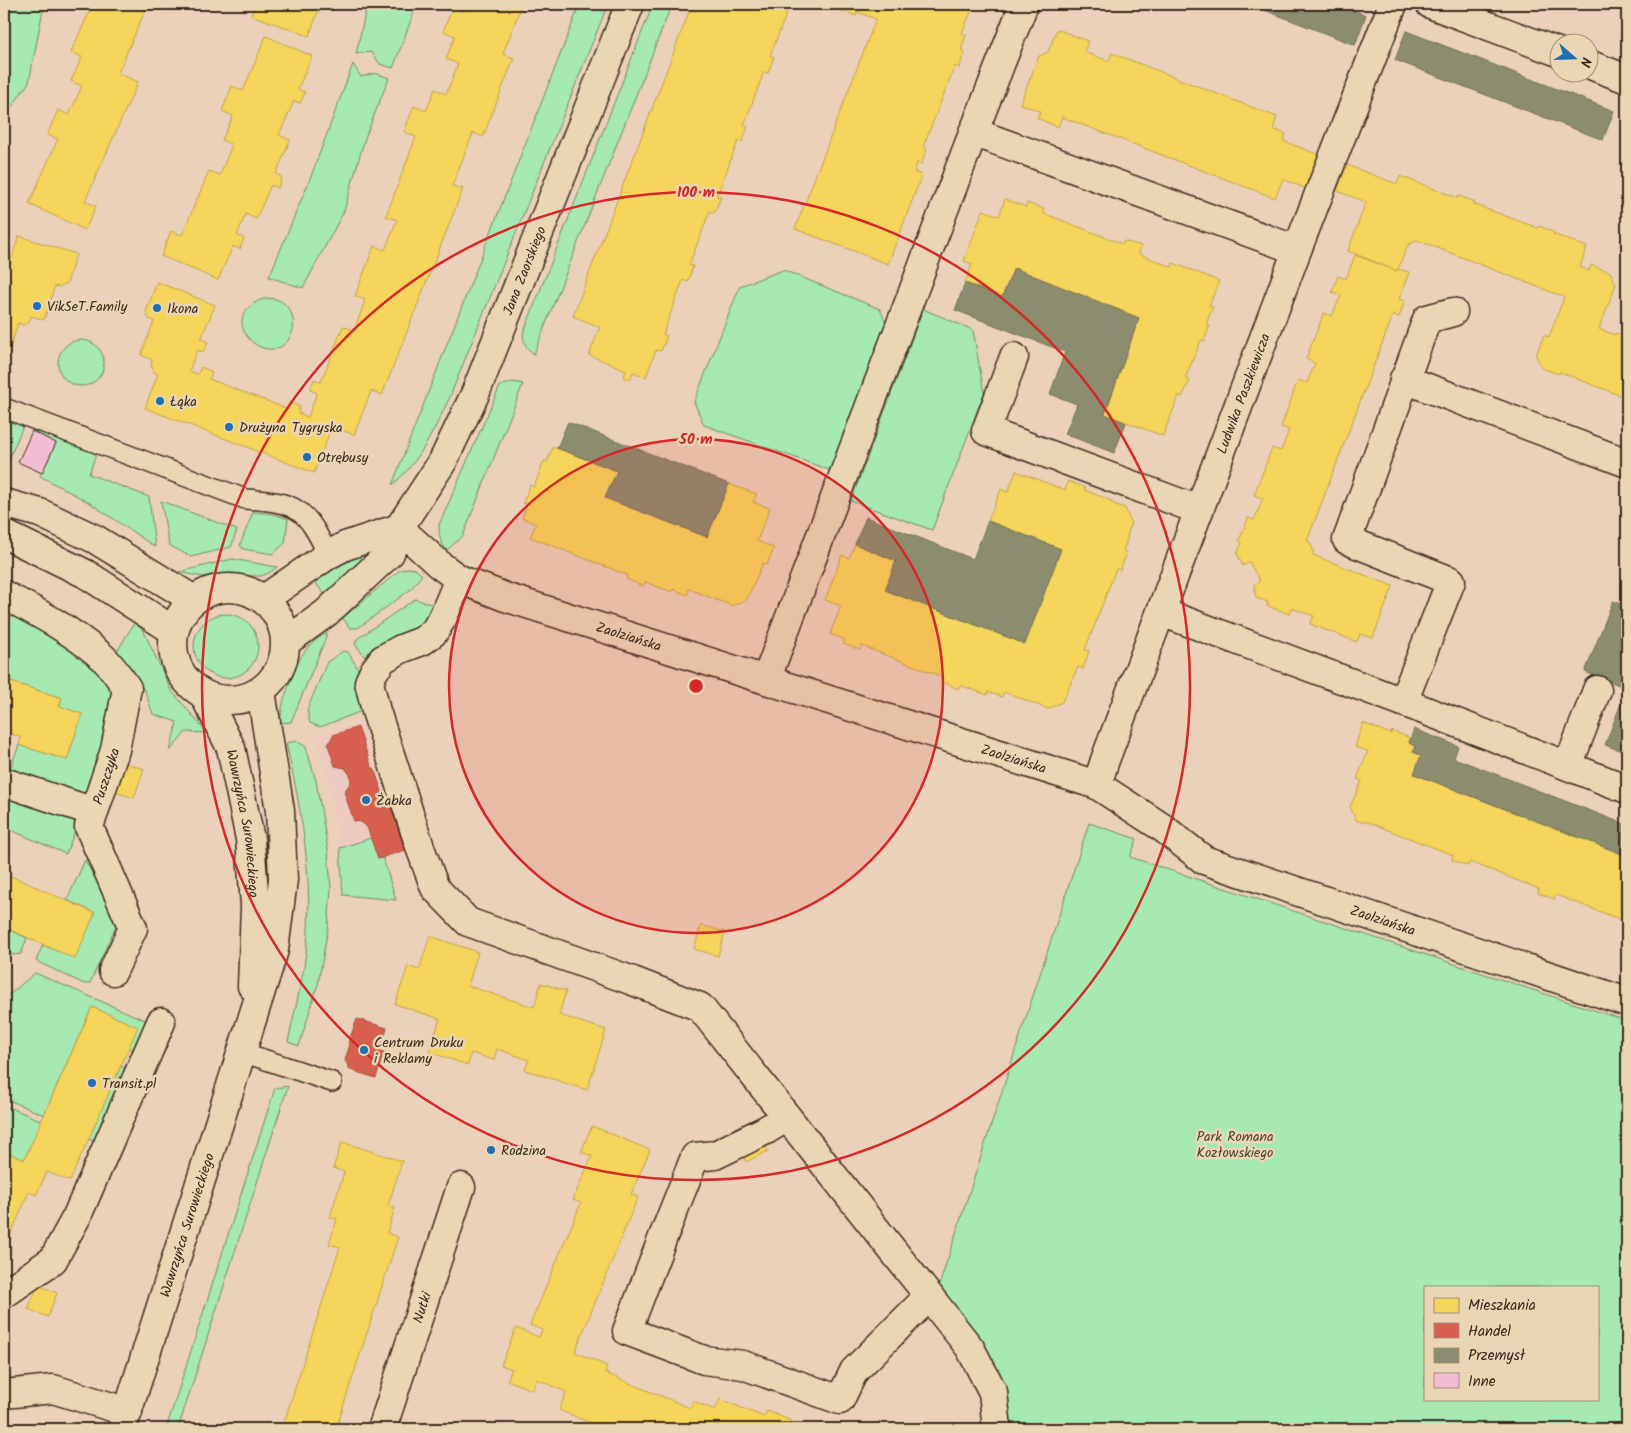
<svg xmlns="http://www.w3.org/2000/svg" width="1631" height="1433" font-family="Kalam,sans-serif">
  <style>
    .built { fill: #eecbc1 }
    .green { fill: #a7e9b2; stroke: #718a68; fill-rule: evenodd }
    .homes { fill: #f6d55c; stroke: #bea249 }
    .shops { fill: #d6604d; stroke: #a8503f }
    .industry { fill: #8c8c6e; stroke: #746f56 }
    .building { fill: #f3bcd2; stroke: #3b2a1e }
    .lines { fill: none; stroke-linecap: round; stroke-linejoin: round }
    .service-casing { stroke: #3b2a1e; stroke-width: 22 }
    .minor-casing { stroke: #3b2a1e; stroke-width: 31 }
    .tertiary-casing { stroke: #3b2a1e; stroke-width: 31 }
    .service { stroke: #ead6b4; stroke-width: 19 }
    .minor { stroke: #ead6b4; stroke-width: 28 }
    .tertiary { stroke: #ead6b4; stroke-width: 28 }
    .ring { fill: none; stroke: #d62828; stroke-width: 2.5 }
    .poi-dot { fill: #1f6fb2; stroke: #ead6b4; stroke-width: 2 }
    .labels { text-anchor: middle; stroke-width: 5; stroke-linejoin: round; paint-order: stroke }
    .street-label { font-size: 14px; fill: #3b2a1e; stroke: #ead6b4 }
    .poi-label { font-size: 14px; fill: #3b2a1e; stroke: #ead6b4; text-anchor: start }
    .park-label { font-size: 14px; fill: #4b4734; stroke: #ead6b4 }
    .centre { fill: #d62828; stroke: #ead6b4; stroke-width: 2.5 }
    .ring-label { font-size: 15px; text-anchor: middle; font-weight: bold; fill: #d62828; stroke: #ead6b4; stroke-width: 5; stroke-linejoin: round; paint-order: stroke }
  </style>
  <rect width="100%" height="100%" fill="#ecd1ba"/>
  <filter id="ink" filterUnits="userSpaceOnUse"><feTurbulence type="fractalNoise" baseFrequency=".02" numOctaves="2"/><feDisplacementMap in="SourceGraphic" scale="10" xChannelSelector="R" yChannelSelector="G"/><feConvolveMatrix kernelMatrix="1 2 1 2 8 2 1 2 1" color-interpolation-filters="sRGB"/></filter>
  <g filter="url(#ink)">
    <polygon class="built" points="366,720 409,848 378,859 370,838 340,848 328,784 316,737"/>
    <g class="green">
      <polygon points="4,4 44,4 29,82 4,118"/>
      <polygon points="367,4 417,4 393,68 380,64 371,52 356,54"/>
      <path d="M 580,4 L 608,4 L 449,399 C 434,430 419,463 392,485 Z"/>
      <path d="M 653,4 L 672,4 L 534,354 C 526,348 524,344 523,334 Z"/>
      <polygon points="353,64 361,77 375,73 389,78 365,138 344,211 303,288 269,277 310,179"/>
      <polygon points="783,270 880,309 889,331 835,472 704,425 694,402 740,286"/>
      <path d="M 263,299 C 267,299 271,298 275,299 C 289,302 297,320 292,333 C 274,377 209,320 263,299 Z"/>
      <polygon points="923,309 973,330 984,393 932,530 851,501"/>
      <circle cx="81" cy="363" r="23"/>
      <path d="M 513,382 L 523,384 L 463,536 L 447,550 C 440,542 439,536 439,525 L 500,386 Z"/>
      <polygon points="11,418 24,424 9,459 4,457 4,442"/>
      <polygon points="34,427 97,452 89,474 149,497 155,547 90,503 40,476 56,443 32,431"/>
      <polygon points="161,501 237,530 231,547 191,557 169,545"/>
      <polygon points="253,512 273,514 288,519 285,543 273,554 243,549 240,545"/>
      <polygon points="378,543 381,548 324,594 314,581"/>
      <polygon points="232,559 277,567 269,573 261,576 252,576 233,573 216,574 203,577 179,572"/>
      <polygon points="408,568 415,569 422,575 410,590 358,628 350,628 343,618 395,574 400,570"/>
      <polygon points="415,599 434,605 426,623 407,634 389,639 372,648 365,657 355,644 357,639"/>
      <polygon points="4,602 98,666 119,693 84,804 7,778 19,745 67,760 82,714 59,706 62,698 5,680 8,674 4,672"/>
      <circle cx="226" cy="646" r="32"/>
      <polygon points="135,622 144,632 171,690 207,733 186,732 170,751 177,722 153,714 145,691 116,653"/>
      <path d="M 327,633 L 325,640 L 291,722 L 281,723 C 280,706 286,693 292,678 C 296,669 299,658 306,650 C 312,642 319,638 327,633 Z"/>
      <polygon points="343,651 348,652 358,669 358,699 362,711 320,727 310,723 307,710 327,662"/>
      <path d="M 297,741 L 306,747 L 316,781 L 328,850 L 331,888 L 328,928 L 318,984 L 299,1046 L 288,1042 C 293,1017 300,992 304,967 C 316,892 303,816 286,743 Z"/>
      <polygon points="4,791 81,815 66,854 4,827"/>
      <path d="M 1089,823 L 1137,839 L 1130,857 L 1627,1021 L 1627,1429 L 1009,1429 L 937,1292 ZM 1425,1287 L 1597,1287 L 1597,1399 L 1425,1399 Z"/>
      <polygon points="371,838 378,859 383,858 396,900 343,895 340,848"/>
      <polygon points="85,860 118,921 90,983 84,984 36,961 43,945 75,958 95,913 67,900"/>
      <polygon points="4,927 27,938 21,954 13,955 4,950"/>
      <polygon points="35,973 152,1023 139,1052 128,1048 137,1027 92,1007 44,1115 4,1098 4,999"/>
      <polygon points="121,1066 131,1071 99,1143 88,1139"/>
      <polygon points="288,1086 178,1429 166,1429 275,1088"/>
      <polygon points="4,1105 42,1121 24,1160 4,1151"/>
    </g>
    <g class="homes">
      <polygon points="93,4 148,4 118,73 138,82 85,201 96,206 85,230 29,204 58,139 47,135 58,110 69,115 82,86 71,81 82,57 71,52"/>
      <polygon points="255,4 321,4 309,36 251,15"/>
      <polygon points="466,4 522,4 503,54 514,58 483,137 473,133 452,186 463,189 382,395 371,391 354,435 332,426 314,473 145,408 158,374 154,372 151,365 152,360 141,355 154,321 149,319 146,312 157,282 215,305 201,339 208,342 206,347 203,352 197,350 189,371 198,374 201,367 212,372 209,379 287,409 290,402 300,407 298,413 308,417 317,393 310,390 314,379 321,382 343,326 354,330 360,315 365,300 355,296 374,246 385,250 397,220 386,216 416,137 404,132 414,106 426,111 435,89 446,94 458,64 446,59 455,36 443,31 453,7 463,12"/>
      <polygon points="692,4 790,4 770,56 774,57 768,73 764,72 744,125 748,127 742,142 738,141 717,196 721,197 714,213 710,211 689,265 693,266 688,282 683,280 663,334 667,336 661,351 656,350 646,377 633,372 630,380 624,377 626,370 589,355 600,327 573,316"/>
      <polygon points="835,4 966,4 971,12 962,33 966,35 961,50 965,52 959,68 955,66 923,147 927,149 921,164 917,163 914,172 922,175 888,264 795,229 876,19 857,12 856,16 841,10 842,6"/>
      <polygon points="1057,29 1088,41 1084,52 1109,61 1112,53 1277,117 1273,129 1286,134 1283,141 1322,156 1309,190 1283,179 1275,198 1062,117 1058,127 1037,118 1040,111 1020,104 1039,56 1048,52"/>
      <polygon points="266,36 312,56 298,89 305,92 303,97 300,103 294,101 279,135 290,140 276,174 282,177 280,182 278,188 271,185 256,219 246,214 237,235 244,238 240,249 233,246 218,280 161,256 171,231 182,235 209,171 220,175 232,145 222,140 233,116 222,111 232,86 243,91"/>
      <polygon points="1347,165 1397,184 1400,176 1458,198 1459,196 1475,202 1473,204 1538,228 1539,226 1554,232 1553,234 1587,247 1580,267 1589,271 1591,265 1610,272 1616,284 1599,329 1615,335 1616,333 1627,337 1627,398 1560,372 1559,374 1541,368 1536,355 1544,335 1549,337 1564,297 1417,240 1408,245 1397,271 1348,251 1366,202 1337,191"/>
      <polygon points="1005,199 1026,207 1027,203 1044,209 1043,213 1123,244 1124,241 1141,246 1139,254 1172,267 1173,263 1219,281 1209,306 1213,307 1206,324 1210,325 1204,341 1201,340 1185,379 1190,380 1182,397 1179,395 1163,436 1105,414 1139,318 1014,268 1002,297 965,283 972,264 964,261 983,210 999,216"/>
      <polygon points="19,236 76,254 67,283 59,287 55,286 44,320 31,316 29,322 23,325 18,323 7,358 4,357 4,270 7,271"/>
      <polygon points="1355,255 1397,271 1398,269 1409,272 1399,299 1405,301 1399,317 1393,315 1307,541 1310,542 1314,552 1313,555 1393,586 1373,638 1360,634 1357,642 1310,624 1314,616 1292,608 1290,614 1267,606 1268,602 1256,598 1254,585 1260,581 1249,562 1243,566 1237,554 1242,543 1239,541 1248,518 1254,520 1263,498 1254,495 1272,448 1281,451 1289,430 1281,427 1298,380 1307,383 1315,363 1306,359 1324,313 1332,316 1341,295 1332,292 1338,276 1346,279"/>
      <polygon points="553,447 617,471 605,498 707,537 729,484 757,494 753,502 770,508 757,541 774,548 767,565 763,563 747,599 732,606 689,589 687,595 673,589 672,592 645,582 643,586 626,579 627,575 530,537 536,524 522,518 527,504 523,503 530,485 534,487 544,461 547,462"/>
      <polygon points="1016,471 1065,490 1068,481 1086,488 1084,490 1112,501 1111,503 1125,508 1131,523 1127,537 1128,537 1123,551 1127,553 1120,570 1116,569 1085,650 1089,651 1083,669 1078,667 1062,702 1048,709 1004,692 1002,697 988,692 987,695 960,685 958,689 941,681 943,677 862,646 860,650 843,644 844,639 830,634 841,606 825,600 842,555 849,558 855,544 896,561 885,590 1025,644 1061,549 988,521 1001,489 1008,492"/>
      <polygon points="4,672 8,674 5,680 62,698 59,706 82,714 67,760 19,745 21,737 4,732"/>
      <polygon points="1363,723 1391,734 1392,731 1410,738 1409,743 1416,747 1413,752 1421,755 1414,774 1627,855 1627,922 1556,895 1554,899 1538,893 1539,889 1470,862 1468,866 1452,860 1453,855 1365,821 1364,823 1356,820 1350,807 1362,781 1357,779 1368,751 1355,747"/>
      <polygon points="122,762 144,769 134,798 113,791"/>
      <polygon points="4,873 95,913 75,959 4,927"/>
      <polygon points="701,925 725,932 718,956 694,949"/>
      <polygon points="430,936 478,952 468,986 534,1007 541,983 566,991 559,1015 606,1030 587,1090 525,1070 529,1060 497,1049 494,1060 471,1053 468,1065 429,1052 440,1019 395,1004 408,966 419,970"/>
      <polygon points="92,1007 138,1027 70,1181 47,1172 36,1195 29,1192 10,1236 4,1233 4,1151 24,1160"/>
      <polygon points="592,1126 650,1150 631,1194 638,1197 575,1352 607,1366 605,1373 690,1408 693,1401 715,1410 720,1399 764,1417 767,1411 792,1421 789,1428 792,1429 602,1429 603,1428 559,1410 566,1392 537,1379 532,1390 507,1380 512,1369 501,1365 516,1328 539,1337 542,1330 530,1325 581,1203 573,1200 592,1156 581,1152"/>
      <polygon points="763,1141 768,1151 746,1162 741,1153"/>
      <polygon points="342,1142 402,1161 388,1206 395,1208 387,1233 398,1237 336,1429 282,1429 340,1247 329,1244 337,1219 330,1217 344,1172 333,1168"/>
      <polygon points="38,1285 57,1293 48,1317 28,1309"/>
    </g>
    <g class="shops">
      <polygon points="358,727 372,768 374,768 388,809 392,808 405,850 378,859 367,827 361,822 354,821 344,792 351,782 350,775 345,768 335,766 328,745 333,735"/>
      <polygon points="357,1019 387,1028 380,1051 384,1052 376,1078 350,1070 345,1060 350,1044 348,1043"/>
    </g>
    <g class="industry">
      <polygon points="1249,4 1336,4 1366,15 1355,45"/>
      <polygon points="1406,31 1614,111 1603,140 1395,60"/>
      <polygon points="1014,268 1139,318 1105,414 1126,423 1114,453 1065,434 1077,404 1050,394 1065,352 955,310 965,283 1002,297"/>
      <polygon points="568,422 729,484 707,537 605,498 617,471 557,448"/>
      <polygon points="866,517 973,559 988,521 1061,549 1025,644 885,590 896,561 855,544"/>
      <polygon points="1613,601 1627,606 1627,753 1605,745 1627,688 1585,672"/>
      <polygon points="1414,729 1458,746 1454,758 1627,825 1627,856 1414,774 1421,755 1413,752 1416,747 1409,743"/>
    </g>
    <polygon class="building" points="32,431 56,443 42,473 18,462"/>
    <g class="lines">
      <defs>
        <g id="service">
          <path d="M 4,408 L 245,499 C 297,502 306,508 328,555"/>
          <polyline points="242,1052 332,1082"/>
        </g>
        <g id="minor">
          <polyline points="1430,4 1558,52"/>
          <polyline points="1588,64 1627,79"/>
          <polyline points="973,132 1297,250"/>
          <polyline points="1014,357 986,431 1199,510"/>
          <polyline points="1404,379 1627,463"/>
          <path id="s1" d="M 399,528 L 441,566 L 459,579 L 505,597 L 1097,785 L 1163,828 L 1204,860 L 1627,1002"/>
          <polyline points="459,579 443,617 434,632 422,641 401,649 383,659 374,671 369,682 376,711 421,850 435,888 468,922 633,981 700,1007 970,1348 993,1392 997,1429"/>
          <path d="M 4,595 C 37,612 71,630 100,655 C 110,663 119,677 127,688 L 115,750 L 94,812 L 4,782"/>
          <polyline points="264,599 328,555 345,546 399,528"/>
          <polyline points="1161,612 1403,702 1627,789"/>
          <path id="s2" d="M 286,642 L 326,613 L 390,553 L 399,528 L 443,461 L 475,394 L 630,4"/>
          <polyline points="766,680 967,149 1024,4"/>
          <polyline points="1403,702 1451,581 1347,540 1427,319 1453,312"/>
          <polyline points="1568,766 1597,690"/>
          <path id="s3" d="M 1097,785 L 1105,760 L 1297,250 L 1393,4"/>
          <polyline points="94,812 89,827 133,928 113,971"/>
          <polyline points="787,1117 766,1130 715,1155 695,1157 663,1237 627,1331 704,1360 743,1365 840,1400 854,1371 929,1296"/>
          <polyline points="4,1294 53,1260 77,1216 161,1022"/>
          <polyline points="4,1394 53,1389 128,1412"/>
          <path id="s4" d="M 382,1429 L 461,1187"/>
        </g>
        <g id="tertiary">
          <polyline points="4,503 40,513 95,539 194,600"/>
          <polyline points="4,534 86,574 174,631"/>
          <circle cx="229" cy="644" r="56"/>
          <path id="s5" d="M 204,695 L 231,748 L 250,839 L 255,906 L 252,986"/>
          <path id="s6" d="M 122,1429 L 274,950 L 283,880 L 280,811 L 261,691"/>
        </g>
      </defs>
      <use href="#service" class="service-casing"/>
      <use href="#minor" class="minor-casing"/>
      <use href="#tertiary" class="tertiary-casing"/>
      <use href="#service" class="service"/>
      <use href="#minor" class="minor"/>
      <use href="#tertiary" class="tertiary"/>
    </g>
  </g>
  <circle cx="696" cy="686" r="247" fill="#d62828" fill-opacity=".12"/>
  <g class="ring">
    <circle cx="696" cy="686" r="247"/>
    <circle cx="696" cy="686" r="494"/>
  </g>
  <g class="poi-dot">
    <circle cx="37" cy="306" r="5"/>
    <circle cx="157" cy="308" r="5"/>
    <circle cx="160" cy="401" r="5"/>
    <circle cx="229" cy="427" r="5"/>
    <circle cx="307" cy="457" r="5"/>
    <circle cx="366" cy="800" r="5"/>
    <circle cx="364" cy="1050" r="5"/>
    <circle cx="92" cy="1083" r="5"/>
    <circle cx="491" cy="1150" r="5"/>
  </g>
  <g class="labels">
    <g class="street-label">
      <text dy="5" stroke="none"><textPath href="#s2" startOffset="451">Jana Zaorskiego</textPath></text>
      <text dy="5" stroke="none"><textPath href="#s3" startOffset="418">Ludwika Paszkiewicza</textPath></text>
      <text dy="5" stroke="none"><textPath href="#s1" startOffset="258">Zaolziańska</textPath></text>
      <text dy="5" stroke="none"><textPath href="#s1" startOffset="662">Zaolziańska</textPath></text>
      <text transform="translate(106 776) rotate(-72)" y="5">Puszczyka</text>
      <text dy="5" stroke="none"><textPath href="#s5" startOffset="136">Wawrzyńca Surowieckiego</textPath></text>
      <text dy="5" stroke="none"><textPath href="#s1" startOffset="1069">Zaolziańska</textPath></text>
      <text dy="5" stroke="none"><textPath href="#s6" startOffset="214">Wawrzyńca Surowieckiego</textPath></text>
      <text dy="5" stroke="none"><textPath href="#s4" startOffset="128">Nutki</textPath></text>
    </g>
    <g class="poi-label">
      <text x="47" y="311">VikSeT.Family</text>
      <text x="167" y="313">Ikona</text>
      <text x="170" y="406">Łąka</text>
      <text x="239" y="432">Drużyna Tygryska</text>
      <text x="317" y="462">Otrębusy</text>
      <text x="376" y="805">Żabka</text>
      <text x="374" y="1047">Centrum Druku<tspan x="374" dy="16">i Reklamy</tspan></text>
      <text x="102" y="1088">Transit.pl</text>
      <text x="501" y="1155">Rodzina</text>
    </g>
    <g class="park-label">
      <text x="1235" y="1141">Park Romana<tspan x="1235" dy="16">Kozłowskiego</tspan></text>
    </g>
  </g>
  <circle cx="696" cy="686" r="8" class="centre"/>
  <g class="ring-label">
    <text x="696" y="197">100 m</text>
    <text x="696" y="444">50 m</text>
  </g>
  <rect width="1631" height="1433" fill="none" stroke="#ead6b4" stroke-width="20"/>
  <rect x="10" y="10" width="1611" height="1413" fill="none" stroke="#3b2a1e" stroke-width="2" filter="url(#ink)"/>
  <rect x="1424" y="1286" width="175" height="115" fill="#ead6b4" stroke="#a49178"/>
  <rect x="1434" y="1298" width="25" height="15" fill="#f6d55c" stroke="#a49178"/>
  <text x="1468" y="1310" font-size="15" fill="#3b2a1e">Mieszkania</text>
  <rect x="1434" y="1323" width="25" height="15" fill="#d6604d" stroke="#a49178"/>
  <text x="1468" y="1336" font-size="15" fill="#3b2a1e">Handel</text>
  <rect x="1434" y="1348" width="25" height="15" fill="#8c8c6e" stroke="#a49178"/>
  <text x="1468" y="1360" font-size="15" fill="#3b2a1e">Przemysł</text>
  <rect x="1434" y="1373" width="25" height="15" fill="#f3bcd2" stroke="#a49178"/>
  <text x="1468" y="1386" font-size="15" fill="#3b2a1e">Inne</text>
  <g transform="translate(1574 58) rotate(110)"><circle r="24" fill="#ead6b4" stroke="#a49178"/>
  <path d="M0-4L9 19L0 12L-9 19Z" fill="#1f6fb2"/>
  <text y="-8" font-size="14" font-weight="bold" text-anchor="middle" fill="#3b2a1e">N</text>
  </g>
</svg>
